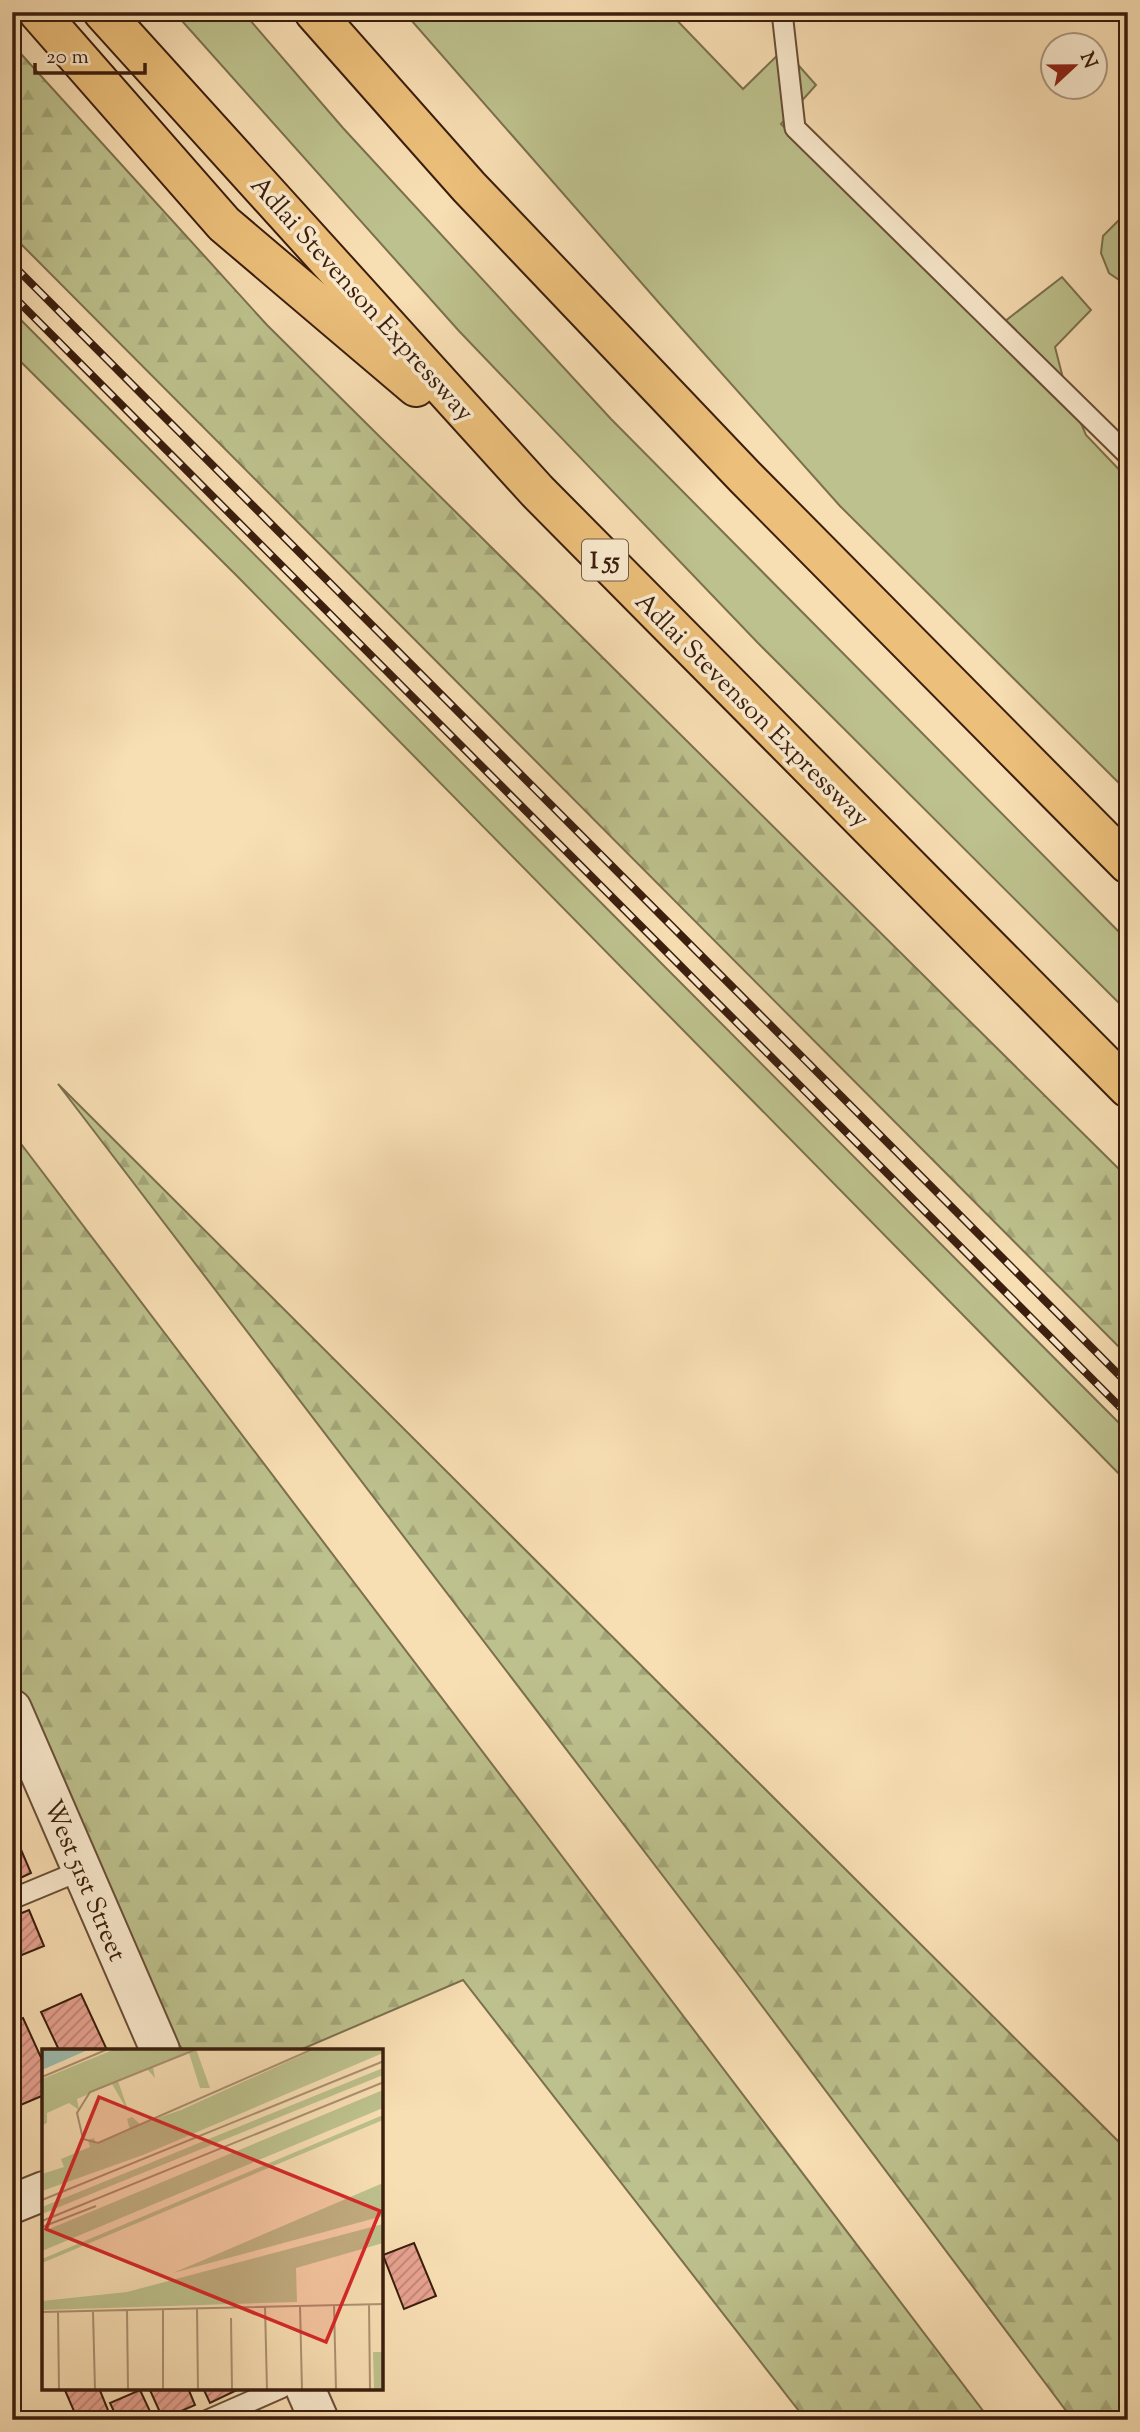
<svg xmlns="http://www.w3.org/2000/svg" width="1140" height="2432" font-family="'Sorts Mill Goudy',serif">
  <style>
    .green { fill: #bdc18d; stroke: #7c704e; stroke-width: 2 }
    .forest { fill: url(#forest-firs); stroke: #7c704e; stroke-width: 2 }
    .building { fill: url(#building-hatch); stroke: #3b1e0e; stroke-width: 2 }
    .lines { fill: none; stroke-linecap: round; stroke-linejoin: round }
    .lane-casing { stroke: #6a4e37; stroke-width: 23 }
    .street-casing { stroke: #6a4e37; stroke-width: 42 }
    .highway-casing { stroke: #3b1e0e; stroke-width: 42 }
    .lane { stroke: #faeace; stroke-width: 19 }
    .street { stroke: #faeace; stroke-width: 38 }
    .highway { stroke: #ecbf7a; stroke-width: 38 }
    .rail-casing { stroke: #3b1e0e; stroke-width: 8 }
    .rail { stroke: #faeace; stroke-width: 5; stroke-dasharray: 16; stroke-linecap: butt }
    .labels { text-anchor: middle; stroke-width: 7; stroke-linejoin: round; paint-order: stroke }
    .shield { fill: #faeace; stroke: #745b48; stroke-width: 2 }
    .shield-label { font-size: 24px; font-weight: bold; fill: #3b1e0e }
    .street-label { font-size: 26px; fill: #3b1e0e; stroke: #faeace }
    .inset-road { fill: none; stroke: #ac9171; stroke-width: 2 }
    .view { fill: #d62828; fill-opacity: 0.15; stroke: #d62828; stroke-width: 3.5 }
    .inset-edge { fill: none; stroke: #3b1e0e; stroke-width: 3.5 }
  </style>
  <defs>
    <pattern id="forest-firs" width="22" height="20" patternUnits="userSpaceOnUse" patternTransform="scale(1.75)"><rect width="22" height="20" fill="#bdc18d"/><path d="M5 1l3.5 6h-7zM16 11l3.5 6h-7z" fill="#a3a578"/></pattern>
    <pattern id="building-hatch" width="6" height="6" patternUnits="userSpaceOnUse" patternTransform="scale(1.75)"><rect width="6" height="6" fill="#e7a290"/><path d="M-1 1l2-2M0 6l6-6M5 7l2-2" fill="none" stroke="#bc8374"/></pattern>
  </defs>
  <rect width="100%" height="100%" fill="#f8deb3"/>
  <filter id="stains"><feTurbulence type="fractalNoise" baseFrequency=".00286" numOctaves="4"/><feColorMatrix values="0 0 0 0 .2 0 0 0 0 .09 0 0 0 0 .02 0 0 0 .5 -.17"/></filter>
  <radialGradient id="worn" r=".72"><stop offset=".6" stop-color="#630" stop-opacity="0"/><stop offset="1" stop-color="#630" stop-opacity=".3"/></radialGradient>
  <g class="green">
    <polygon points="174,12 243,12 343,128 611,419 1128,941 1128,1012 758,643 459,331"/>
    <polygon points="404,12 669,12 743,89 784,49 816,85 781,124 991,332 1062,277 1091,310 1055,347 1065,386 1086,435 1128,479 1128,792 840,506 660,304"/>
    <polygon points="1128,211 1128,277 1122,282 1109,273 1101,253 1103,236"/>
    <polygon points="12,311 1128,1432 1128,1483 237,576 12,353"/>
  </g>
  <g class="forest">
    <polygon points="12,44 267,325 1128,1178 1128,1356 12,235"/>
    <polygon points="58,1084 1128,2151 1128,2420 1073,2420 741,1978"/>
    <polygon points="12,1132 990,2420 806,2420 463,1980 300,2050 183,2050 172,2035 12,1670"/>
  </g>
  <g class="building">
    <polygon points="13,1831 31,1873 12,1882 12,1832"/>
    <polygon points="29,1910 44,1946 12,1959 12,1917"/>
    <polygon points="81,1994 107,2050 59,2050 41,2012"/>
    <polygon points="23,2018 44,2064 44,2095 16,2107 12,2098 12,2023"/>
    <polygon points="414,2243 436,2296 404,2309 383,2255"/>
    <polygon points="64,2388 99,2388 112,2420 70,2420 67,2414 74,2411"/>
    <polygon points="149,2388 188,2388 195,2405 163,2419"/>
    <polygon points="203,2388 241,2388 210,2403"/>
    <polygon points="140,2390 154,2420 118,2420 110,2403"/>
    <polygon points="268,2413 271,2420 253,2420"/>
  </g>
  <g class="lines">
    <defs>
      <g id="lane">
        <polyline points="782,12 795,128 1128,455"/>
        <polyline points="12,1899 82,1870"/>
        <polyline points="208,2420 281,2388"/>
      </g>
      <g id="street">
        <polyline points="12,1709 160,2050"/>
        <polyline points="12,2204 44,2191"/>
        <polyline points="305,2388 319,2420"/>
      </g>
      <g id="highway">
        <polyline points="38,12 224,224 416,387"/>
        <polyline points="103,12 537,491 1128,1088"/>
        <polyline points="314,12 469,187 745,477 1128,864"/>
      </g>
    </defs>
    <use href="#lane" class="lane-casing"/>
    <use href="#street" class="street-casing"/>
    <use href="#highway" class="highway-casing"/>
    <use href="#lane" class="lane"/>
    <use href="#street" class="street"/>
    <use href="#highway" class="highway"/>
    <defs>
      <g id="rail">
        <polyline points="12,264 1128,1384"/>
        <polyline points="12,295 1128,1415"/>
      </g>
    </defs>
    <use href="#rail" class="rail-casing"/>
    <use href="#rail" class="rail"/>
  </g>
  <g class="labels">
    <rect class="shield" x="582" y="539.5" width="46" height="41" rx="5"/>
    <g class="shield-label">
      <text x="605" y="568">I 55</text>
    </g>
    <g class="street-label">
      <text transform="translate(363 298) rotate(48)" y="9">Adlai Stevenson Expressway</text>
      <text transform="translate(753 709) rotate(45)" y="9">Adlai Stevenson Expressway</text>
      <text transform="translate(86 1880) rotate(67)" y="9">West 51st Street</text>
    </g>
  </g>
  <g transform="translate(42 2049)">
    <rect width="341" height="341" fill="#f8deb3"/>
    <path d="M 73,0 L 154,0 L 168,39 L 158,39 L 147,4 L 111,18 L 113,29 L 105,20 L 76,32 L 87,64 L 70,35 L 35,50 L 37,61 L 27,54 L 5,64 L 5,74 L 0,76 L 0,30 ZM 274,0 L 341,0 L 341,4 L 101,106 L 0,142 L 0,125 L 22,118 L 19,110 L 48,98 L 46,91 L 52,89 L 54,95 L 88,81 L 85,70 L 90,68 L 98,75 L 139,61 ZM 341,19 L 341,26 L 0,165 L 0,158 ZM 341,66 L 341,71 L 0,214 L 0,210 Z" fill="#bdc18d"/>
    <path d="M 341,41 L 341,59 L 0,202 L 0,183 ZM 341,134 L 341,167 L 131,224 ZM 341,175 L 341,194 L 254,219 L 255,253 L 0,261 L 0,252 L 85,243 Z" fill="#bdc18d"/>
    <path d="M 331,303 L 341,303 L 341,341 L 332,341 Z" fill="#bdc18d"/>
    <path d="M 0,0 L 48,0 L 0,21 Z" fill="#9dbcae"/>
    <path class="inset-road" d="M 155,0 L 48,43 L 35,64 L 41,90 L 56,94 L 271,0M 0,28 L 66,0M 0,151 L 342,12M 0,172 L 342,33M 0,178 L 54,157M 327,255 L 328,341M 292,256 L 294,341M 223,257 L 225,341M 258,257 L 260,341M 155,259 L 156,341M 121,260 L 121,341M 85,261 L 86,341M 16,262 L 17,341M 51,262 L 53,341M 0,263 L 342,255M 189,269 L 190,341"/>
    <path class="view" d="M 57,48 L 338,162 L 284,293 L 4,180 Z"/>
    <rect width="341" height="341" class="inset-edge"/>
  </g>
  <rect width="1140" height="2432" fill="none" stroke="#f8deb3" stroke-width="42"/>
  <rect x="14" y="14" width="1112" height="2404" fill="none" stroke="#3b1e0e" stroke-width="3.5"/>
  <rect x="21" y="21" width="1098" height="2390" fill="none" stroke="#3b1e0e" stroke-width="2"/>
  <g transform="translate(1074 66) rotate(68)"><circle r="33" fill="#faeace" stroke="#ae9881" stroke-width="2"/>
  <path d="M0-5L12 26L0 18L-12 26Z" fill="#8f2418"/>
  <text y="-10" font-size="19" font-weight="bold" text-anchor="middle" fill="#3b1e0e">N</text>
  </g>
  <path d="M35 63v10h110v-10" fill="none" stroke="#3b1e0e" stroke-width="3.5"/>
  <text x="46" y="63" font-size="21" fill="#3b1e0e" stroke="#faeace" stroke-width="5" paint-order="stroke">20 m</text>
  <rect width="100%" height="100%" filter="url(#stains)"/>
  <rect width="100%" height="100%" fill="url(#worn)"/>
</svg>
